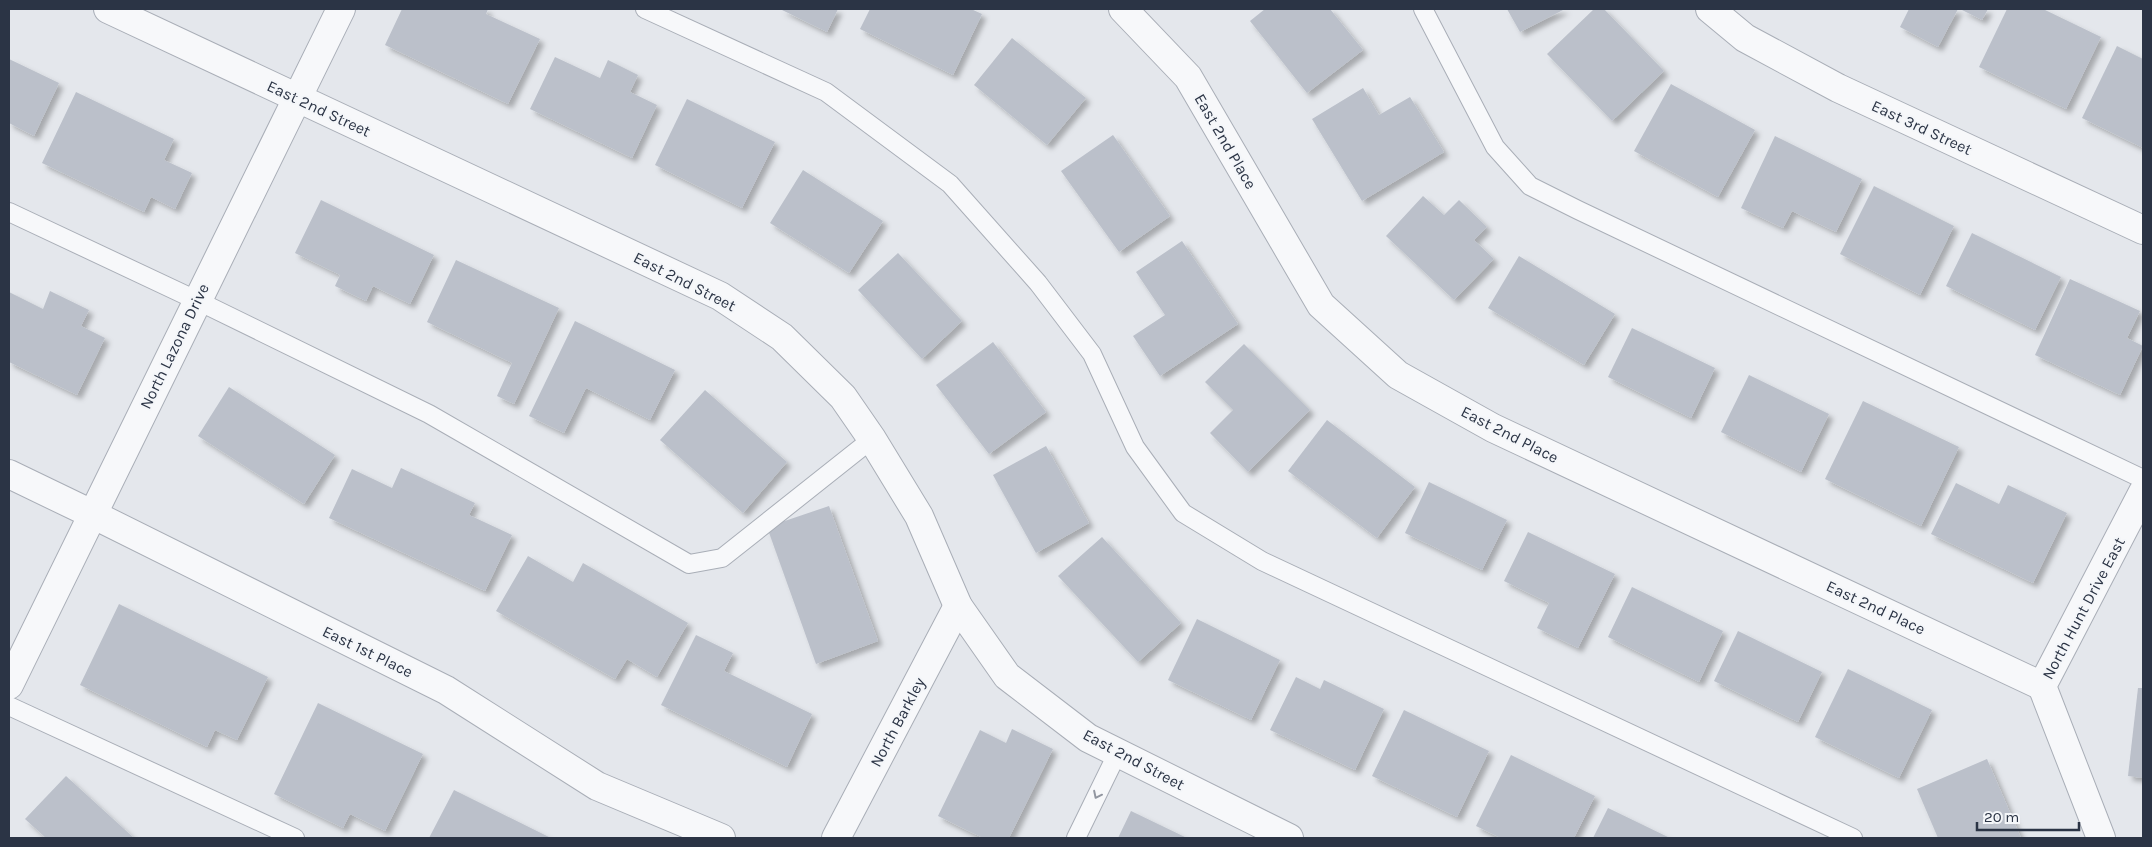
<svg xmlns="http://www.w3.org/2000/svg" width="2152" height="847" font-family="Karla,sans-serif">
  <style>
    .building { fill: #bbc0ca; filter: url(#shadow) }
    .lines { fill: none; stroke-linecap: round; stroke-linejoin: round }
    .lane-casing { stroke: #a9aeb7; stroke-width: 20 }
    .street-casing { stroke: #a9aeb7; stroke-width: 30 }
    .lane { stroke: #f7f8fa; stroke-width: 18 }
    .street { stroke: #f7f8fa; stroke-width: 28 }
    .oneway { stroke: #9196a0 }
    .labels { text-anchor: middle; stroke-width: 4; stroke-linejoin: round; paint-order: stroke }
    .street-label { font-size: 16px; fill: #2b3445; stroke: #f4f6f9 }
  </style>
  <defs>
    <filter id="shadow"><feDropShadow dx="4.5" dy="4.5" stdDeviation="2.5" flood-color="#0004"/></filter>
  </defs>
  <rect width="100%" height="100%" fill="#e4e7ec"/>
  <g class="building">
    <polygon points="402,9 488,9 486,14 540,39 508,104 385,45"/>
    <polygon points="780,9 838,9 827,32"/>
    <polygon points="870,9 971,9 982,14 953,75 860,29"/>
    <polygon points="1265,9 1330,9 1363,50 1307,93 1250,21"/>
    <polygon points="1507,9 1565,9 1520,32"/>
    <polygon points="1594,9 1604,9 1664,71 1612,121 1547,54"/>
    <polygon points="1909,9 1958,9 1938,47 1900,27"/>
    <polygon points="1960,9 1988,9 1982,20"/>
    <polygon points="2007,9 2043,9 2101,37 2066,109 1979,67"/>
    <polygon points="1012,38 1086,98 1047,145 974,85"/>
    <polygon points="2117,46 2143,59 2143,148 2082,118"/>
    <polygon points="555,57 600,78 608,60 638,75 630,92 657,105 632,158 530,109"/>
    <polygon points="9,59 59,83 34,136 9,123"/>
    <polygon points="1671,84 1755,130 1718,197 1634,151"/>
    <polygon points="1363,88 1379,115 1410,97 1444,152 1362,201 1312,119"/>
    <polygon points="76,92 174,139 164,160 192,173 175,209 151,197 144,212 42,163"/>
    <polygon points="687,99 775,142 742,208 655,165"/>
    <polygon points="1113,135 1170,216 1119,252 1061,171"/>
    <polygon points="1775,136 1862,179 1836,232 1792,211 1783,228 1741,208"/>
    <polygon points="803,170 883,221 849,273 770,223"/>
    <polygon points="1874,186 1954,226 1920,295 1840,254"/>
    <polygon points="1423,196 1444,215 1459,200 1487,227 1474,240 1494,259 1454,300 1386,236"/>
    <polygon points="321,200 434,255 410,304 373,286 366,301 335,286 340,275 295,253"/>
    <polygon points="1972,233 2061,277 2035,330 1946,286"/>
    <polygon points="1182,241 1238,324 1160,376 1133,336 1165,315 1136,272"/>
    <polygon points="898,253 962,321 922,359 858,290"/>
    <polygon points="1519,256 1615,314 1584,365 1488,308"/>
    <polygon points="456,260 559,308 514,404 497,396 512,363 427,322"/>
    <polygon points="2070,279 2140,311 2127,338 2143,346 2120,395 2035,355"/>
    <polygon points="50,291 89,310 81,326 105,338 77,395 9,362 9,292 43,309"/>
    <polygon points="575,321 675,370 650,420 586,388 564,433 529,416"/>
    <polygon points="1632,328 1715,368 1691,418 1608,377"/>
    <polygon points="993,342 1046,412 989,454 936,385"/>
    <polygon points="1244,344 1310,410 1248,472 1210,433 1233,410 1205,382"/>
    <polygon points="1749,375 1829,414 1801,472 1721,432"/>
    <polygon points="229,387 335,455 304,504 198,436"/>
    <polygon points="705,390 787,462 743,513 660,440"/>
    <polygon points="1863,401 1959,447 1921,526 1825,479"/>
    <polygon points="1327,420 1415,487 1377,538 1288,471"/>
    <polygon points="1046,446 1089,523 1036,553 993,475"/>
    <polygon points="401,468 475,503 469,515 512,535 485,591 329,518 352,469 392,488"/>
    <polygon points="1429,482 1507,520 1482,570 1405,533"/>
    <polygon points="1956,483 1999,504 2008,485 2067,513 2033,583 1931,534"/>
    <polygon points="829,506 878,641 816,664 767,527"/>
    <polygon points="1528,532 1615,574 1578,648 1537,628 1549,603 1504,581"/>
    <polygon points="1102,537 1181,623 1138,662 1058,576"/>
    <polygon points="528,556 573,582 583,563 688,623 657,677 627,659 615,679 496,611"/>
    <polygon points="1632,587 1723,631 1699,682 1608,637"/>
    <polygon points="119,604 268,677 237,740 215,730 207,747 80,685"/>
    <polygon points="1197,619 1280,660 1251,720 1168,680"/>
    <polygon points="1738,631 1822,672 1798,722 1714,681"/>
    <polygon points="696,635 733,653 724,671 812,714 787,767 661,705"/>
    <polygon points="1848,669 1932,710 1899,778 1815,737"/>
    <polygon points="1296,677 1320,689 1324,680 1384,709 1355,770 1270,730"/>
    <polygon points="2138,688 2143,688 2143,778 2128,776"/>
    <polygon points="318,703 423,754 385,831 350,814 343,828 274,794"/>
    <polygon points="1404,710 1489,751 1457,817 1372,776"/>
    <polygon points="1012,729 1053,749 1009,838 983,838 938,816 980,730 1006,743"/>
    <polygon points="1511,755 1595,796 1574,838 1501,838 1476,826"/>
    <polygon points="1987,759 2021,838 1938,838 1917,789"/>
    <polygon points="66,776 134,838 46,838 25,819"/>
    <polygon points="454,790 551,838 429,838"/>
    <polygon points="1608,808 1670,838 1593,838"/>
    <polygon points="1131,811 1187,838 1118,838"/>
  </g>
  <g class="lines">
    <defs>
      <g id="lane">
        <polyline points="645,9 826,92 950,184 1038,283 1092,354 1135,447 1183,513 1262,561 1853,838"/>
        <polyline points="1423,9 1495,147 1530,186 1578,210 2143,479"/>
        <polyline points="9,212 196,300 429,414 689,564 722,558 872,439"/>
        <polyline points="9,706 295,838"/>
        <polyline points="1076,838 1118,752"/>
      </g>
      <g id="street">
        <polyline points="108,9 720,296 782,337 843,397 872,439 919,516 958,606 1007,676 1088,738 1289,838"/>
        <polyline points="1123,9 1188,77 1321,305 1398,375 1493,428 2042,686"/>
        <polyline points="1710,9 1745,38 1838,88 2143,230"/>
        <polyline points="9,474 92,514 446,690 597,786 721,838"/>
        <polyline points="9,685 341,9"/>
        <polyline points="836,838 958,606"/>
        <polyline points="2101,838 2042,686 2143,492"/>
      </g>
    </defs>
    <use href="#lane" class="lane-casing"/>
    <use href="#street" class="street-casing"/>
    <use href="#lane" class="lane"/>
    <use href="#street" class="street"/>
  </g>
  <defs><path id="oneway-chevron" d="M-2-3.5L2.5 0L-2 3.5" fill="none" stroke-width="1.6" stroke-linecap="round" stroke-linejoin="round" transform="scale(1.25)"/></defs>
  <use class="oneway" href="#oneway-chevron" transform="translate(1097 795) rotate(116)"/>
  <g class="labels">
    <g class="street-label">
      <text transform="translate(319 108) rotate(25)" y="6">East 2nd Street</text>
      <text transform="translate(1922 127) rotate(25)" y="6">East 3rd Street</text>
      <text transform="translate(1226 141) rotate(60)" y="6">East 2nd Place</text>
      <text transform="translate(685 281) rotate(27)" y="6">East 2nd Street</text>
      <text transform="translate(174 346) rotate(-64)" y="6">North Lazona Drive</text>
      <text transform="translate(1510 434) rotate(27)" y="6">East 2nd Place</text>
      <text transform="translate(1876 607) rotate(25)" y="6">East 2nd Place</text>
      <text transform="translate(2083 608) rotate(-62)" y="6">North Hunt Drive East</text>
      <text transform="translate(368 651) rotate(26)" y="6">East 1st Place</text>
      <text transform="translate(897 722) rotate(-62)" y="6">North Barkley</text>
      <text transform="translate(1134 759) rotate(28)" y="6">East 2nd Street</text>
    </g>
  </g>
  <rect width="2152" height="847" fill="none" stroke="#2b3445" stroke-width="20"/>
  <path d="M1977 822v8h102v-8" fill="none" stroke="#2b3445" stroke-width="2.5"/>
  <text x="1984" y="822" font-size="15" fill="#2b3445" stroke="#f4f6f9" stroke-width="4" paint-order="stroke">20 m</text>
</svg>
